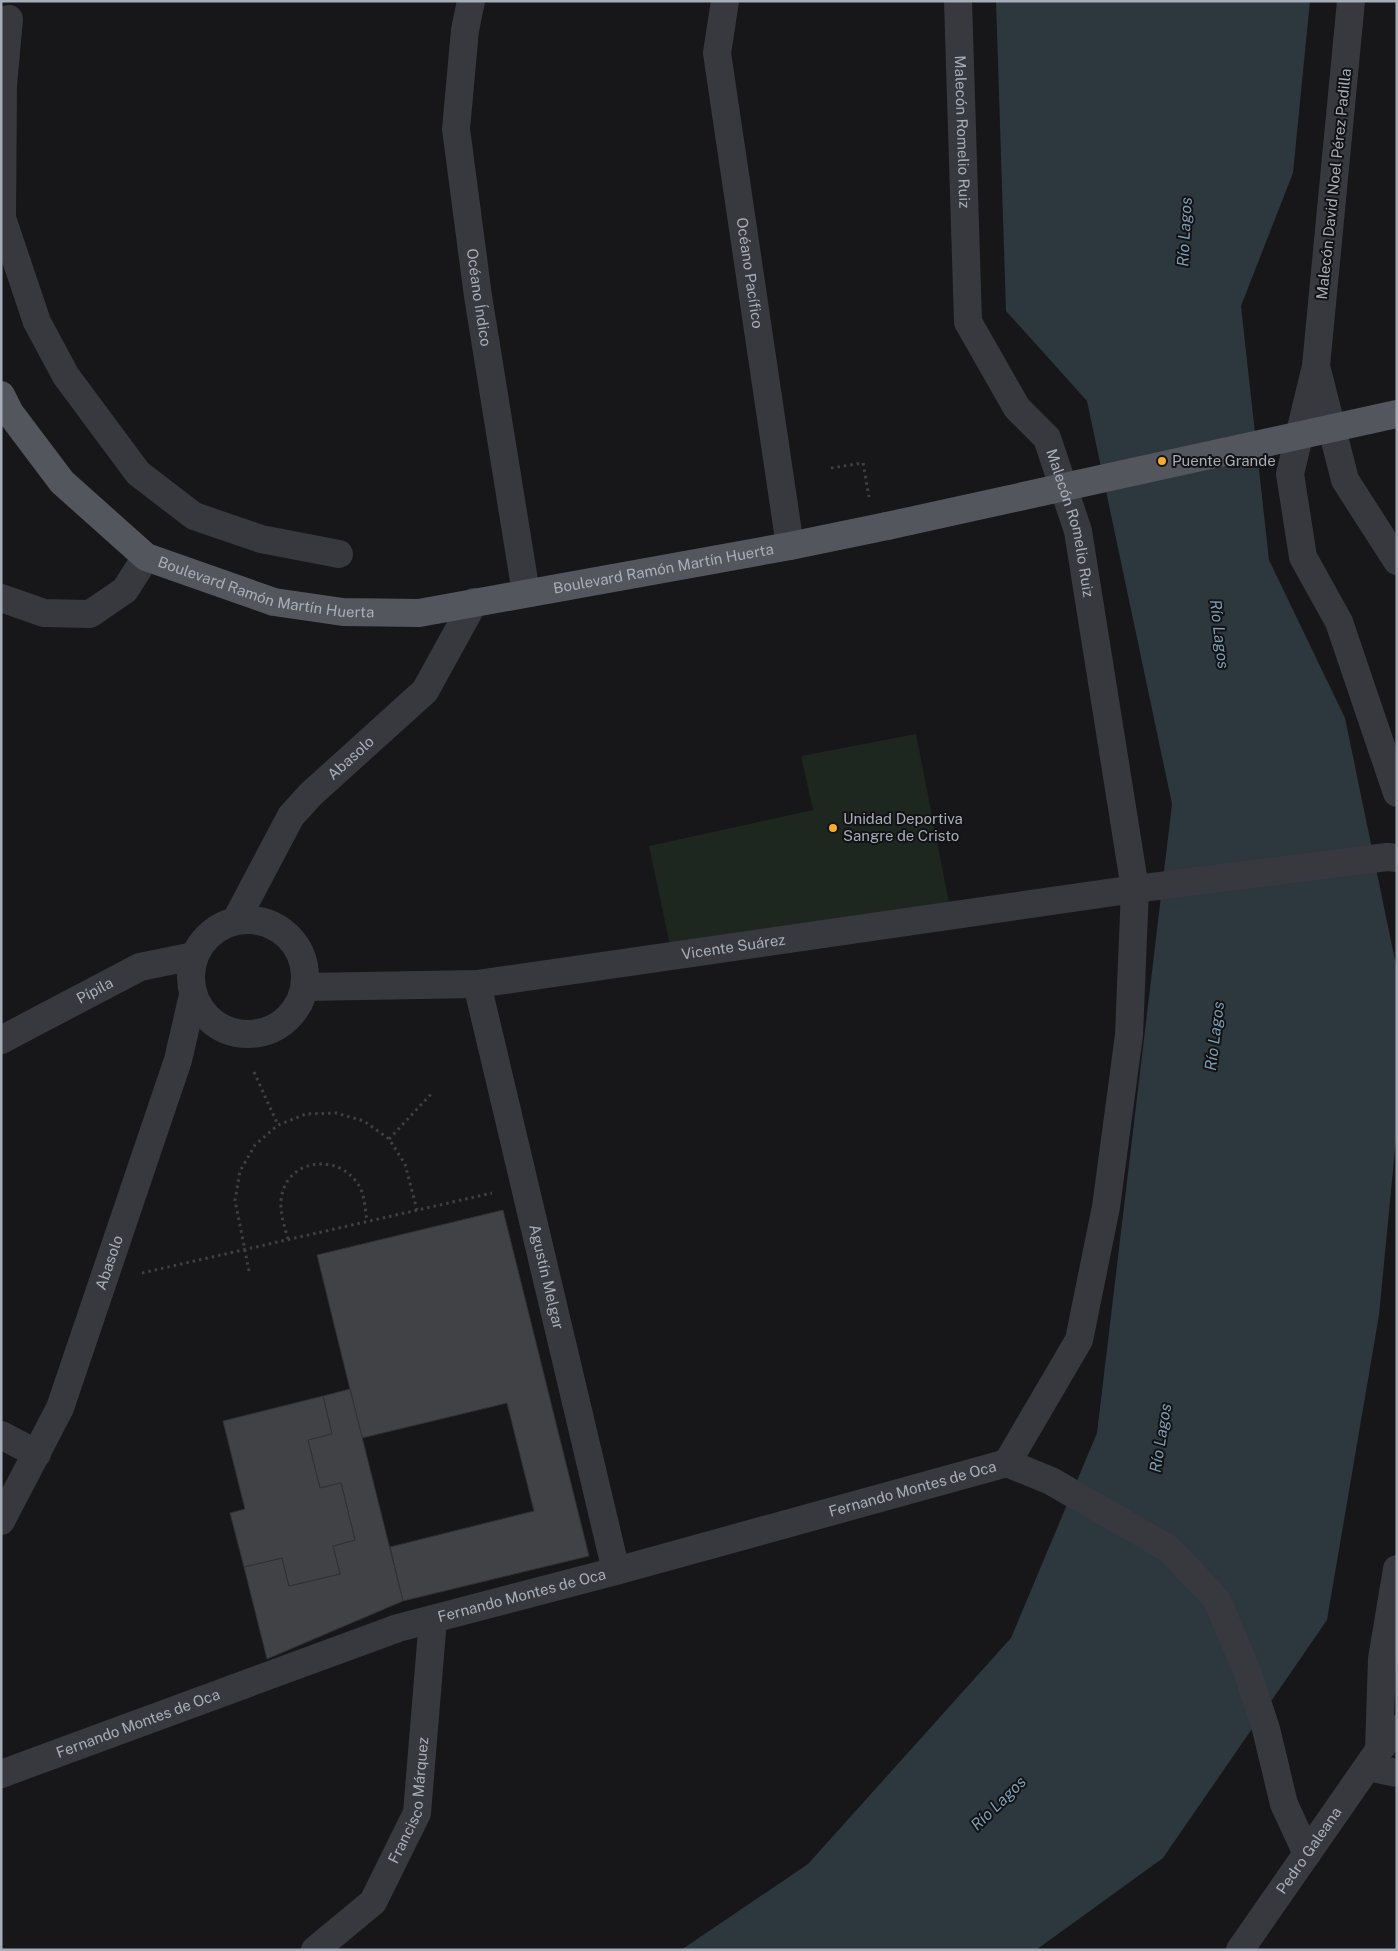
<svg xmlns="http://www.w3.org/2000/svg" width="1398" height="1951" font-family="'Public Sans',sans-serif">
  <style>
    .green { fill: #1e271f }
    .water { fill: #2c373e }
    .building { fill: #414246; stroke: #313135 }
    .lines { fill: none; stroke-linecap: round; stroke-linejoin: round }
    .path { stroke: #3d4045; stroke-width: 3; stroke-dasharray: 2.5 4; stroke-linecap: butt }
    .minor { stroke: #38393e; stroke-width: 28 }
    .major { stroke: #53565d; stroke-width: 28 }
    .path-bridge { stroke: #3d4045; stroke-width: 3; stroke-dasharray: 2.5 4; stroke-linecap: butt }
    .major-bridge { stroke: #53565d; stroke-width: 28 }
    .poi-dot { fill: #faab2e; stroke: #121214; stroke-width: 2 }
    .labels { text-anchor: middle; stroke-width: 4; stroke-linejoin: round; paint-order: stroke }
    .street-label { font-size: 15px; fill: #a8aeb9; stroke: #121214 }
    .poi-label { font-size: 15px; fill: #a8aeb9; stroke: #121214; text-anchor: start }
    .water-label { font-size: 16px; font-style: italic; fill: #7e9eb6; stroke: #121214 }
  </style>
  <rect width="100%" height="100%" fill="#171719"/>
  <polygon class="green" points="916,734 949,903 670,945 649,846 813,810 801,756"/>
  <polygon class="water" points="996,1 1310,1 1293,173 1241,306 1269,560 1345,718 1397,970 1397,1129 1379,1315 1327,1620 1163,1858 1036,1950 681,1950 808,1864 1011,1638 1097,1433 1172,804 1087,401 1006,311"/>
  <g class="building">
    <polygon points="503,1210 589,1556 403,1601 390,1547 534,1511 507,1403 362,1438 317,1255"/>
    <polygon points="350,1389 403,1601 267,1659 244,1567 282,1558 289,1586 340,1574 333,1546 355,1540 341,1483 320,1488 308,1440 332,1434 323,1396"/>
    <polygon points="323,1396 332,1434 308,1440 320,1488 341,1483 355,1540 333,1546 340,1574 289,1586 282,1558 244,1567 230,1513 245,1509 223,1421"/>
  </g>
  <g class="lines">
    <g class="path">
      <polyline points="831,468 863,463"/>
      <polyline points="254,1072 278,1125"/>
      <polyline points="389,1139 431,1094"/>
      <path d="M 288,1239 C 285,1228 280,1214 281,1201 C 284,1160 336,1151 358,1184 C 365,1194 365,1210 367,1221"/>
      <polyline points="249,1271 235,1200 240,1171 255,1145 278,1125 306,1114 336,1113 364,1121 389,1139 405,1164 417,1210"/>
      <polyline points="142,1273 492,1193"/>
    </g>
    <g class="minor">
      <path id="s1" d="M 471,1 L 465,30 L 456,129 L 478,296 L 526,593"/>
      <path id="s2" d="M 725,1 L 717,53 L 790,546"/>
      <path id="s3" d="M 958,1 L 968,322 L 1017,408 L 1047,438 L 1078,531 L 1135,889 L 1129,1035 L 1106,1207 L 1079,1340 L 1007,1463"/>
      <polyline points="1351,1 1316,366 1290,474 1303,557 1339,622 1397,793"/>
      <polyline points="9,19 3,85 2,218 37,322 66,376 138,473 194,516 261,539 339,554"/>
      <polyline points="1317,370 1345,480 1397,561"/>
      <polyline points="1,598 44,613 90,614 125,590 146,557"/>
      <circle cx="248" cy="977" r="57"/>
      <path id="s4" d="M 236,920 L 291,816 L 311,794 L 425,691 L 474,602"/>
      <path id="s5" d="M 477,984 L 616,1571"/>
      <path id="s6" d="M 305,987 L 477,984 L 1135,889 L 1387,857 L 1397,858"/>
      <path id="s7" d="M 1,1040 L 140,967 L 194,956"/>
      <polyline points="1,1435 37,1454"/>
      <path id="s8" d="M 1,1521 L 60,1408 L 178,1060 L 193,995"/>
      <polyline points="1379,1750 1382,1659 1397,1569"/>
      <polyline points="1368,1767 1397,1773"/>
      <path id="s9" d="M 1,1774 L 398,1628 L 616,1571 L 1007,1463 L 1051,1481 L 1169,1549 L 1217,1600 L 1248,1674 L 1266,1729 L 1284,1804 L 1307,1854"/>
      <path id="s10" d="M 315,1950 L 373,1902 L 417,1813 L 433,1619"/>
      <path id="s11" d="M 1240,1950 L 1379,1750 L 1397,1729"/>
    </g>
    <path class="major" id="s12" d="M 1,395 L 10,413 L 62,482 L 146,557 L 274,602 L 343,612 L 419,613 L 790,546 L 887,526"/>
    <polyline class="path-bridge" points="863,463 869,497"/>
    <polyline class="major-bridge" points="887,526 1397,414"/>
  </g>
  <g class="poi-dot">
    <circle cx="1162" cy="461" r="5"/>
    <circle cx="833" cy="828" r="5"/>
  </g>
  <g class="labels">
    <g class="street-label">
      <text dy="5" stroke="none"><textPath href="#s3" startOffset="131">Malecón Romelio Ruiz</textPath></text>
      <text transform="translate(1334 184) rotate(-84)" y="5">Malecón David Noel Pérez Padilla</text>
      <text dy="5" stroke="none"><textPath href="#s2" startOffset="275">Océano Pacífico</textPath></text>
      <text dy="5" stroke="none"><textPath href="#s1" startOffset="299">Océano Índico</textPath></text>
      <text dy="5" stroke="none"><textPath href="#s3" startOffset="551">Malecón Romelio Ruiz</textPath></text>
      <text dy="5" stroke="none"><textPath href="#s12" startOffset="749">Boulevard Ramón Martín Huerta</textPath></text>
      <text dy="5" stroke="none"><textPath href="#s12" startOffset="344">Boulevard Ramón Martín Huerta</textPath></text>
      <text dy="5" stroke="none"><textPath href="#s4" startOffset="201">Abasolo</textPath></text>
      <text dy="5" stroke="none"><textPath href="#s6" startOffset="431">Vicente Suárez</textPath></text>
      <text dy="5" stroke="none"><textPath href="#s7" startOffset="106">Pípila</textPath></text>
      <text dy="5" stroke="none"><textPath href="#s8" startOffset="281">Abasolo</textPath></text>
      <text dy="5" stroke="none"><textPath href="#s5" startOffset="301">Agustín Melgar</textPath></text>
      <text dy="5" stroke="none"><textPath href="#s9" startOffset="956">Fernando Montes de Oca</textPath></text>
      <text dy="5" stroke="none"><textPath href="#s9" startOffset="551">Fernando Montes de Oca</textPath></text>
      <text dy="5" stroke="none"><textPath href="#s9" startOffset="146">Fernando Montes de Oca</textPath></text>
      <text dy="5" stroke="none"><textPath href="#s10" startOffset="185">Francisco Márquez</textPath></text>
      <text dy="5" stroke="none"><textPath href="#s11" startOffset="121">Pedro Galeana</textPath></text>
    </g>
    <g class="poi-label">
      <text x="1172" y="466">Puente Grande</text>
      <text x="843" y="824">Unidad Deportiva<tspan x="843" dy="17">Sangre de Cristo</tspan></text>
    </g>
    <g class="water-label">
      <text transform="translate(1184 232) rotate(-87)" y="6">Río Lagos</text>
      <text transform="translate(1220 634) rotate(83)" y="6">Río Lagos</text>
      <text transform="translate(1214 1036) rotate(-83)" y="6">Río Lagos</text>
      <text transform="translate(1160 1438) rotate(-81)" y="6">Río Lagos</text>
      <text transform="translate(998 1803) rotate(-44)" y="6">Río Lagos</text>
    </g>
  </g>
  <rect width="1398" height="1951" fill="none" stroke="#a8aeb9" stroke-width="5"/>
</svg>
